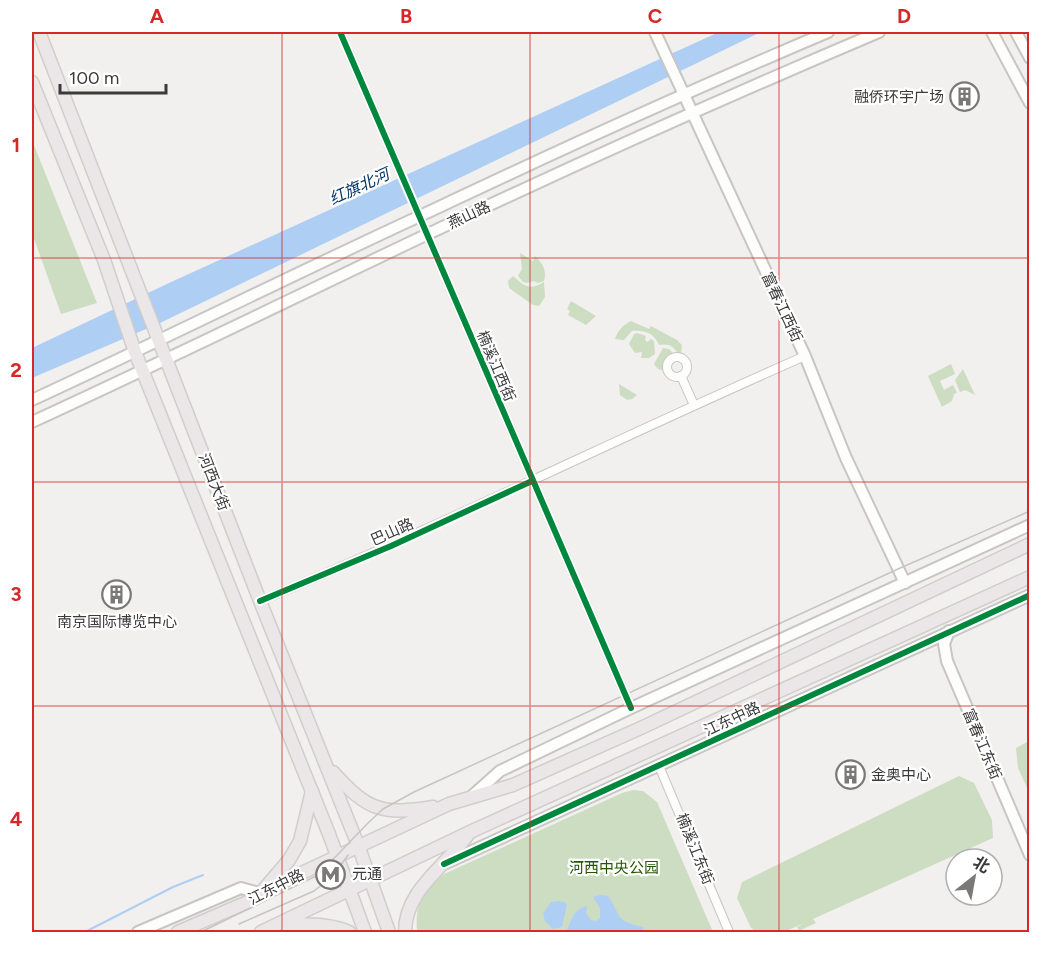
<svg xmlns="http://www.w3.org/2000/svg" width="1061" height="964" font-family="Figtree,'Noto Sans SC',sans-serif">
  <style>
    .green { fill: #cdddc2 }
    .water { fill: #afcef3 }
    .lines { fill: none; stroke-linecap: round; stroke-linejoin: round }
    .stream { stroke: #afcef3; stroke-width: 2 }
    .street-casing { stroke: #c7c6c4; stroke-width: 10 }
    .secondary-casing { stroke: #c7c6c4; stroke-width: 14 }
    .primary-casing { stroke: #cfcecd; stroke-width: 15 }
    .street { stroke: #fdfdfc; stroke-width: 8 }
    .secondary { stroke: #fdfdfc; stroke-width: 10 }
    .primary { stroke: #ebe6e7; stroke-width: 12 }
    .tram { stroke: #c6c5c4; stroke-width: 1.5 }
    .cycleway-casing { stroke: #fff; stroke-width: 10 }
    .cycleway { stroke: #00873e; stroke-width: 6 }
    .grid { fill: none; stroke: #d62828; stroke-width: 1.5; stroke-opacity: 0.55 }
    .labels { text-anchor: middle; stroke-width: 4.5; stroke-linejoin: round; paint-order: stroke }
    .poi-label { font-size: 15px; fill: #3b3939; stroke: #fff; text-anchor: start }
    .street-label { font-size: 15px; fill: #3b3939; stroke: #fff }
    .park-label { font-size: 15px; fill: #275600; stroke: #fff }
    .water-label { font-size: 16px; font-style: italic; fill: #073666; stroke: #fff }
    .neatline { fill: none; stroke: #d62828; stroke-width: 2 }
    .grid-label { font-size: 20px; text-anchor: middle; font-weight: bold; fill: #d62828 }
  </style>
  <rect width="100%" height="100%" fill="#f2f0ee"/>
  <g class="green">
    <polygon points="32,140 97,303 61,314 32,233"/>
    <path d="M 520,253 L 533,261 L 535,256 C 543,263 547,271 544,281 L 538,283 L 534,281 L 527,283 L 523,282 L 518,276 L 522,269 Z"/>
    <path d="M 513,276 C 524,286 530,291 544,282 L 545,297 L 539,306 L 533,305 L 509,288 L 508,281 Z"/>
    <polygon points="571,301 596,316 586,325 568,315 570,311 567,309"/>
    <path d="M 631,321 L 649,329 L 651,326 L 677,340 L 682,345 L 681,355 L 678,354 C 674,346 668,343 659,345 C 654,333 645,330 632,331 L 624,340 L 615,339 C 618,330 623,325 631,321 Z"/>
    <polygon points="637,333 646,336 645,340 647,342 651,339 654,341 655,354 649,358 641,358 642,352 635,353 629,344 634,334"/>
    <polygon points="663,348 669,349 674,354 665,362 665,371 658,369 654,364"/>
    <polygon points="951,364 955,374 940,381 944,390 953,385 957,393 954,394 952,401 942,407 928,376"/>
    <polygon points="963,369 975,395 965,390 960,392 955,380"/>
    <polygon points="619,384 637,395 632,399 627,400 620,395"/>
    <polygon points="1029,741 1029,792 1018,768 1016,748"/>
    <polygon points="959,776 974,783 992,820 993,838 813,919 816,923 799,931 797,927 804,923 784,932 756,932 751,928 737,898 742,882"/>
    <path d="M 633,790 L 643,791 L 657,802 L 713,932 L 417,932 C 415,904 421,891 444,874 L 622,793 Z"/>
  </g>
  <g class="water">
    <polygon points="719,32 761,32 160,323 32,378 32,348 169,283"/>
    <path d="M 600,895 L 608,896 C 622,917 615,921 643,927 L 644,932 L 566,932 C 572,920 573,909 587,906 L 586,913 L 591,920 L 596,921 L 600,918 L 600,908 L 593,897 Z"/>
    <polygon points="558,901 564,902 567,905 562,927 553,929 545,921 543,914 551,902"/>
  </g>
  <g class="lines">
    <polyline class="stream" points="85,932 173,887 203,875"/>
    <defs>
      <g id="street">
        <polyline points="340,32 631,708"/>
        <circle cx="677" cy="367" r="10"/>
        <polyline points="681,376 694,405"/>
        <path d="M 260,601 C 444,525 622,436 805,356"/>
        <polyline points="659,766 729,932"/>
      </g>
      <g id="secondary">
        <polyline points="655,32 805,356 846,458 905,583"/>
        <polyline points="992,32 1030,103"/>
        <polyline points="1016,32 1030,58"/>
        <path d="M 32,400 C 162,340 290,276 420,216 C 555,152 691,90 828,32"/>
        <path d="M 32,422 C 165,361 297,296 430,233 C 578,163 728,96 879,32"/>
        <polyline points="949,631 944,644 947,661 1030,855"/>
        <polyline points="472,796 500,771 631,708 1030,525"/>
        <polyline points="444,864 1030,595"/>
        <polyline points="138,932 241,888 259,893"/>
      </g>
      <g id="primary">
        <polyline points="39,32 260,601 358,845 389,932"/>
        <polyline points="32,82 104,260 135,352 329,834 365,932"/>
        <path d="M 333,772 C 368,811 382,815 433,807"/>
        <polyline points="265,888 289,860 300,841 312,791"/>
        <path d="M 284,924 C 304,925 331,923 349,932"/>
        <polyline points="178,932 250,901 259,893 449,804 513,785 643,727 1030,544"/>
        <polyline points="261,932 470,832 1030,577"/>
        <path d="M 405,932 C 405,889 447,866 469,833"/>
      </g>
    </defs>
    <use href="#street" class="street-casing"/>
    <use href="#secondary" class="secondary-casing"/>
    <use href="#primary" class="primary-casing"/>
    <use href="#street" class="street"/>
    <use href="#secondary" class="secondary"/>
    <use href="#primary" class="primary"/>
    <g class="tram">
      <polyline points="239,924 314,891 333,876 348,855"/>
      <polyline points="201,932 318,875 368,823 383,809 414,792 898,569 1030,511"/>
    </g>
    <defs>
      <g id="cycleway">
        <polyline points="340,32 631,708"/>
        <polyline points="260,601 391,546 532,481"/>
        <polyline points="444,864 1030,595"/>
      </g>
    </defs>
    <use href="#cycleway" class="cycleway-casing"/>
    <use href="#cycleway" class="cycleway"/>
  </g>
  <path class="grid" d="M 282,32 L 282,932M 530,32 L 530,932M 779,32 L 779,932M 32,258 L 1030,258M 32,482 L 1030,482M 32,706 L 1030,706"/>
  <defs>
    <symbol id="building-ring" viewBox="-11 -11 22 22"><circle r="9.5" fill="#fff" stroke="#7b7978" stroke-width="1.5"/><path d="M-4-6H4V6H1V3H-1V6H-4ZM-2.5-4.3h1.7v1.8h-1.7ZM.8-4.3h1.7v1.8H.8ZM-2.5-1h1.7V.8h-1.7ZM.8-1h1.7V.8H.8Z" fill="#7b7978"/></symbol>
    <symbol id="metro-ring" viewBox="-11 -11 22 22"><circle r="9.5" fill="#fff" stroke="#7b7978" stroke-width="1.5"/><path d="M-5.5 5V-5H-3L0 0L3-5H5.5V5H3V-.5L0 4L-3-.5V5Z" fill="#7b7978"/></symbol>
  </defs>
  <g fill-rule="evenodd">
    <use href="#building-ring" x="948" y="80" width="33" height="33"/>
    <use href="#building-ring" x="100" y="578" width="33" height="33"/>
    <use href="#building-ring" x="834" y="758" width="33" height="33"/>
    <use href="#metro-ring" x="314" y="858" width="33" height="33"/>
  </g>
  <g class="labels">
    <g class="poi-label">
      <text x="944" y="102" text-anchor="end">融侨环宇广场</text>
      <text x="117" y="627" text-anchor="middle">南京国际博览中心</text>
      <text x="871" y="780">金奥中心</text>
      <text x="352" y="879">元通</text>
    </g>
    <g class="street-label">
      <text transform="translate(469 215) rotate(-25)" y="5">燕山路</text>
      <text transform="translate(782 307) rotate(65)" y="5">富春江西街</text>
      <text transform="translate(496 366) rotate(67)" y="5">楠溪江西街</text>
      <text transform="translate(214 482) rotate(69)" y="5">河西大街</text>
      <text transform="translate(392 532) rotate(-24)" y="5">巴山路</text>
      <text transform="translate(732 719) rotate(-25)" y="5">江东中路</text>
      <text transform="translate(982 744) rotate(67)" y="5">富春江东街</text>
      <text transform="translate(695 849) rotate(68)" y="5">楠溪江东街</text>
      <text transform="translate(276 887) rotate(-27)" y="5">江东中路</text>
    </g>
    <g class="park-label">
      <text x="614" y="873">河西中央公园</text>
    </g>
    <g class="water-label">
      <text transform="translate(359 186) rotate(-25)" y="6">红旗北河</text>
    </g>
  </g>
  <rect width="1061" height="964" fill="none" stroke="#ffffff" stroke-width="66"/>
  <g transform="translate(974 877) rotate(31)"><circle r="28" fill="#ffffff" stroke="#b1b0b0" stroke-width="1.5"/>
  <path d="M0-4.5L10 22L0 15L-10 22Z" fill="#7b7978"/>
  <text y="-9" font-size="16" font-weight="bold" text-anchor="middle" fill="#3b3939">北</text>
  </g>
  <path d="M60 84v9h106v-9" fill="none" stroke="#3b3939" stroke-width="3"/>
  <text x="69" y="84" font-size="18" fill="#3b3939" stroke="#ffffff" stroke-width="4.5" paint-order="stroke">100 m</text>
  <rect x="33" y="33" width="995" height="898" class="neatline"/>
  <g class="grid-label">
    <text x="157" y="23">A</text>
    <text x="406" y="23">B</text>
    <text x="655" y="23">C</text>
    <text x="904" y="23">D</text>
    <text x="16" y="152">1</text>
    <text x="16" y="377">2</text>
    <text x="16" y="601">3</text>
    <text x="16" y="826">4</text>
  </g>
</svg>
